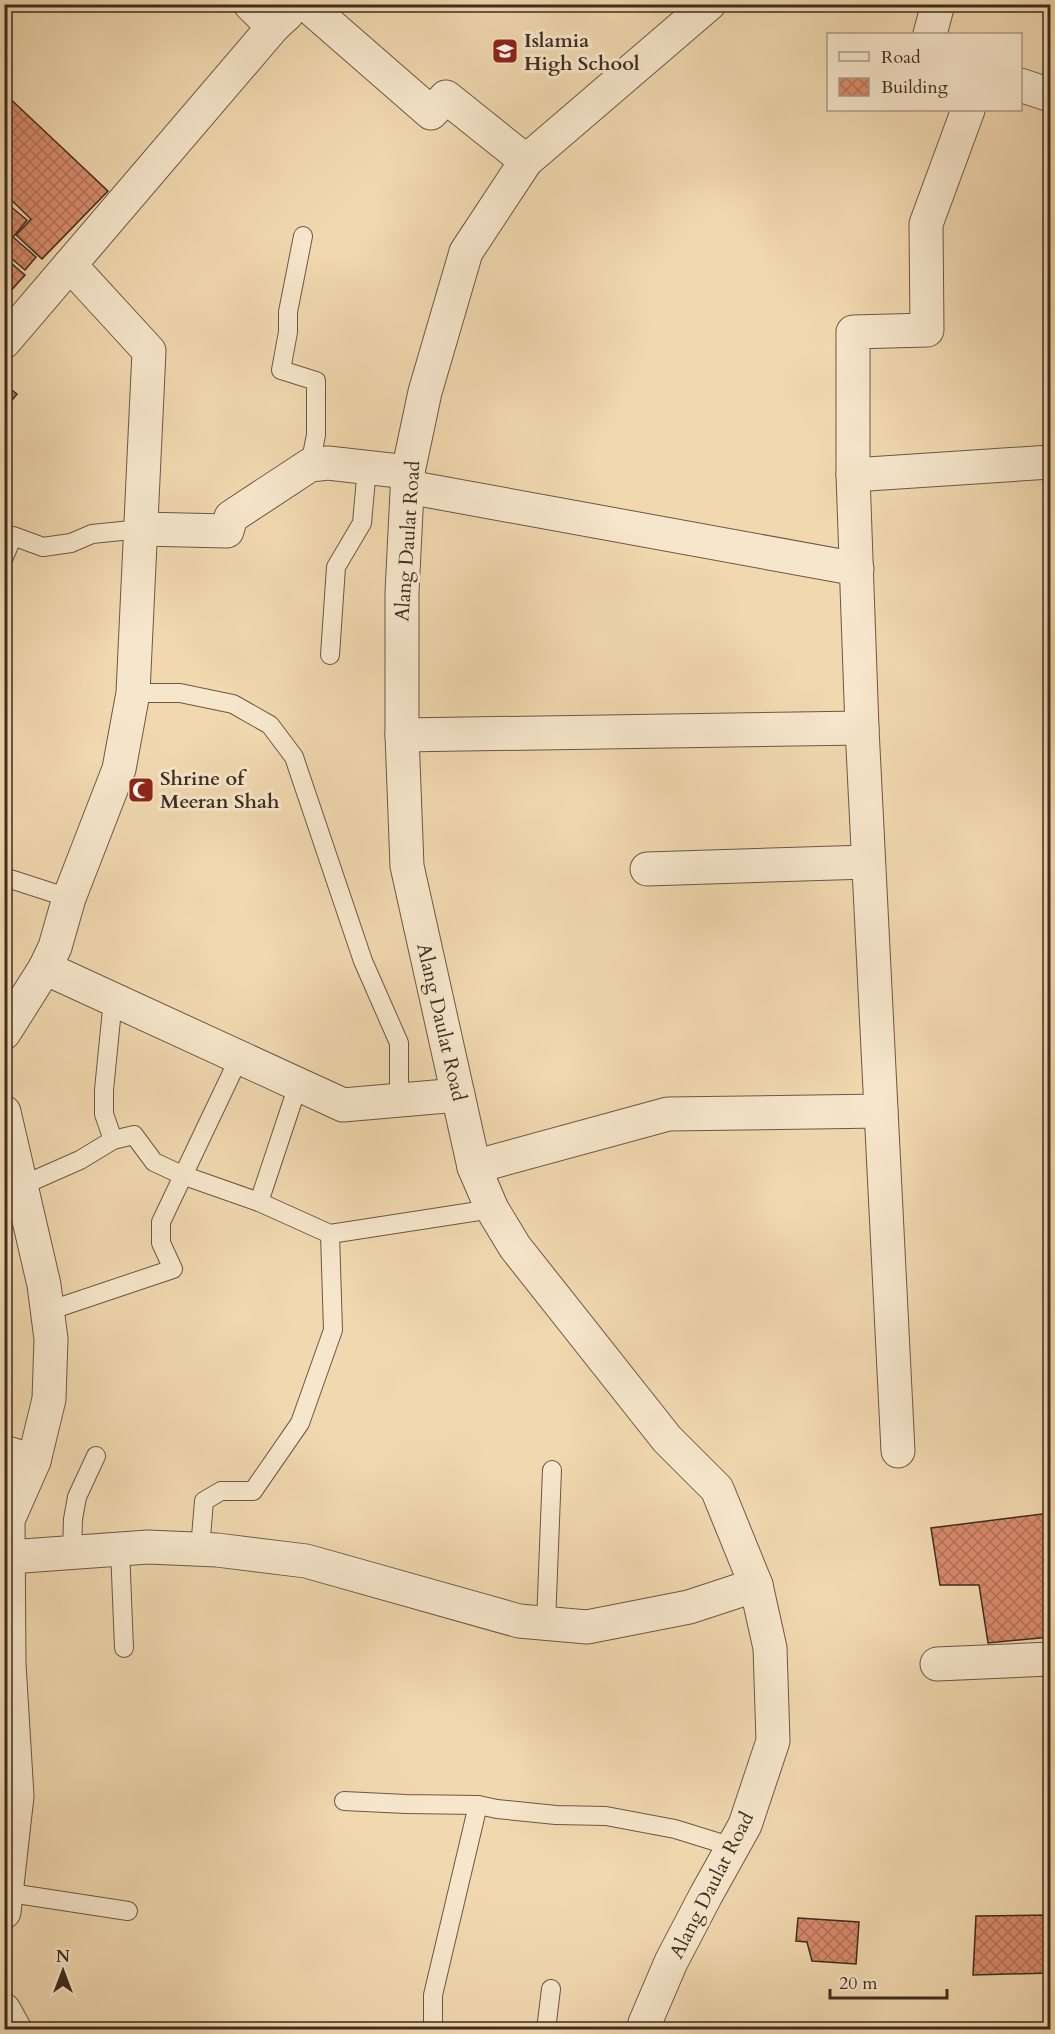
<svg xmlns="http://www.w3.org/2000/svg" width="1055" height="2034" font-family="Cardo,serif">
  <style>
    .building { fill: url(#building-cross-hatch); stroke: #3e2d20; stroke-width: 1.5 }
    .lines { fill: none; stroke-linecap: round; stroke-linejoin: round }
    .service-casing { stroke: #6b5844; stroke-width: 20 }
    .minor-casing { stroke: #6b5844; stroke-width: 35 }
    .service { stroke: #f6e6cb; stroke-width: 18 }
    .minor { stroke: #f6e6cb; stroke-width: 33 }
    .labels { text-anchor: middle; stroke-width: 6; stroke-linejoin: round; paint-order: stroke }
    .poi-label { font-size: 20px; font-weight: bold; fill: #3e2d20; stroke: #f6e6cb; text-anchor: start }
    .street-label { font-size: 20px; fill: #3e2d20; stroke: #f6e6cb }
  </style>
  <defs>
    <pattern id="building-cross-hatch" width="8" height="8" patternUnits="userSpaceOnUse" patternTransform="scale(1.5)"><rect width="8" height="8" fill="#d98c6d"/><path d="M0 0l8 8M0 8l8-8" fill="none" stroke="#b17359"/></pattern>
  </defs>
  <rect width="100%" height="100%" fill="#f1d8af"/>
  <filter id="stains"><feTurbulence type="fractalNoise" baseFrequency=".00333" numOctaves="4"/><feColorMatrix values="0 0 0 0 .2 0 0 0 0 .09 0 0 0 0 .02 0 0 0 .5 -.17"/></filter>
  <radialGradient id="worn" r=".72"><stop offset=".6" stop-color="#630" stop-opacity="0"/><stop offset="1" stop-color="#630" stop-opacity=".3"/></radialGradient>
  <g class="building">
    <polygon points="4,93 108,191 42,259 16,235 31,219 4,193"/>
    <polygon points="4,201 27,220 13,237 36,257 25,270 4,252"/>
    <polygon points="4,257 25,275 8,294 4,291"/>
    <polygon points="4,384 17,394 4,410"/>
    <polygon points="1050,1513 1050,1637 988,1643 979,1585 940,1585 931,1528"/>
    <polygon points="1050,1915 1050,1973 973,1975 976,1916"/>
    <polygon points="798,1918 859,1922 856,1964 812,1961 807,1942 796,1941"/>
  </g>
  <g class="lines">
    <defs>
      <g id="service">
        <polyline points="303,236 288,312 288,332 281,370 316,381 316,435 310,465"/>
        <polyline points="4,557 13,536 43,547 71,543 92,534 141,529"/>
        <polyline points="330,655 336,567 362,523 367,467"/>
        <polyline points="133,693 180,693 233,704 270,725 294,757 363,961 399,1043 399,1100"/>
        <polyline points="4,877 69,898"/>
        <polyline points="113,1140 104,1114 104,1090 113,999"/>
        <polyline points="21,1186 80,1160 113,1140 134,1135 154,1162 182,1175 259,1202 330,1234 492,1209"/>
        <polyline points="259,1202 298,1085"/>
        <polyline points="48,1311 173,1269 161,1243 161,1222 239,1058"/>
        <polyline points="120,1549 124,1648"/>
        <polyline points="200,1549 204,1501 221,1491 253,1491 300,1423 333,1330 330,1234"/>
        <polyline points="72,1553 73,1519 77,1497 96,1456"/>
        <polyline points="546,1623 552,1470"/>
        <polyline points="344,1801 406,1804 478,1805 497,1809 556,1815 606,1816 675,1829 733,1847"/>
        <polyline points="4,1892 128,1911"/>
        <polyline points="438,2030 433,2026 433,1995 478,1805"/>
        <polyline points="546,2030 551,1989"/>
      </g>
      <g id="minor">
        <polyline points="250,4 273,27 287,14"/>
        <polyline points="306,4 431,113 446,97 526,161"/>
        <polyline points="930,34 938,4"/>
        <polyline points="1020,85 1050,95"/>
        <polyline points="4,342 273,27"/>
        <polyline points="853,475 1050,462"/>
        <polyline points="408,487 857,569"/>
        <polyline points="141,529 227,531 231,517 310,465 328,463 408,472"/>
        <polyline points="402,735 862,728"/>
        <polyline points="647,869 868,862"/>
        <polyline points="45,968 55,947 69,898 119,769 133,693 149,351 70,265"/>
        <polyline points="4,1033 45,968 343,1105 458,1095"/>
        <polyline points="4,1112 44,1285 51,1339 49,1399 34,1461 8,1520 9,1664 17,1796 4,1912"/>
        <polyline points="474,1167 668,1114 881,1111"/>
        <polyline points="898,1451 862,728 853,475 853,332 927,330 926,224 968,110"/>
        <polyline points="4,1452 34,1461"/>
        <polyline points="9,1557 148,1547 217,1550 306,1561 519,1621 587,1627 689,1607 756,1585"/>
        <polyline points="937,1664 1050,1659"/>
        <polyline points="4,2010 15,2030"/>
        <polyline points="644,2030 645,2023 671,1962 706,1895 745,1825 773,1741 770,1648 756,1585 717,1489 667,1439 515,1247 492,1209 474,1167 407,866 402,735 402,592 408,472 425,392 466,252 526,161 709,4"/>
      </g>
    </defs>
    <use href="#service" class="service-casing"/>
    <use href="#minor" class="minor-casing"/>
    <use href="#service" class="service"/>
    <use href="#minor" class="minor"/>
  </g>
  <defs>
    <symbol id="school-square" viewBox="-11 -11 22 22"><rect x="-9" y="-9" width="18" height="18" rx="4" fill="#8f2418" stroke="#f6e6cb"/><path d="M0-5L7-2L0 1L-7-2ZM-4 1L0 2.5L4 1V4Q0 6-4 4Z" fill="#fff"/></symbol>
    <symbol id="mosque-square" viewBox="-11 -11 22 22"><rect x="-9" y="-9" width="18" height="18" rx="4" fill="#8f2418" stroke="#f6e6cb"/><path d="M3.5-4.9A6 6 0 1 0 3.5 4.9A5 5 0 1 1 3.5-4.9Z" fill="#fff"/></symbol>
  </defs>
  <g fill-rule="evenodd">
    <use href="#school-square" x="490" y="36" width="30" height="30"/>
    <use href="#mosque-square" x="126" y="775" width="30" height="30"/>
  </g>
  <g class="labels">
    <g class="poi-label">
      <text x="524" y="47">Islamia<tspan x="524" dy="23">High School</tspan></text>
      <text x="160" y="785">Shrine of<tspan x="160" dy="23">Meeran Shah</tspan></text>
    </g>
    <g class="street-label">
      <text transform="translate(407 541) rotate(-86)" y="7">Alang Daulat Road</text>
      <text transform="translate(442 1022) rotate(77)" y="7">Alang Daulat Road</text>
      <text transform="translate(711 1885) rotate(-63)" y="7">Alang Daulat Road</text>
    </g>
  </g>
  <rect width="1055" height="2034" fill="none" stroke="#f1d8af" stroke-width="24"/>
  <rect x="6" y="6" width="1043" height="2022" fill="none" stroke="#3e2d20" stroke-width="3"/>
  <rect x="12" y="12" width="1031" height="2010" fill="none" stroke="#3e2d20" stroke-width="1.5"/>
  <rect x="827" y="33" width="195" height="78" fill="#f6e6cb" stroke="#ac9c87" stroke-width="1.5"/>
  <rect x="839" y="52" width="30" height="9" fill="#f6e6cb" stroke="#ac9c87" stroke-width="1.5"/>
  <text x="881" y="63" font-size="18" fill="#3e2d20">Road</text>
  <rect x="839" y="78" width="30" height="18" fill="url(#building-cross-hatch)" stroke="#ac9c87" stroke-width="1.5"/>
  <text x="881" y="93" font-size="18" fill="#3e2d20">Building</text>
  <g transform="translate(63 1971)" stroke="#f6e6cb" stroke-width="4.5" paint-order="stroke">
  <path d="M0-4.5L10 22L0 15L-10 22Z" fill="#3e2d20"/>
  <text y="-9" font-size="16" font-weight="bold" text-anchor="middle" fill="#3e2d20">N</text>
  </g>
  <path d="M830 1989v9h117v-9" fill="none" stroke="#3e2d20" stroke-width="3"/>
  <text x="839" y="1989" font-size="18" fill="#3e2d20" stroke="#f6e6cb" stroke-width="4.5" paint-order="stroke">20 m</text>
  <rect width="100%" height="100%" filter="url(#stains)"/>
  <rect width="100%" height="100%" fill="url(#worn)"/>
</svg>
